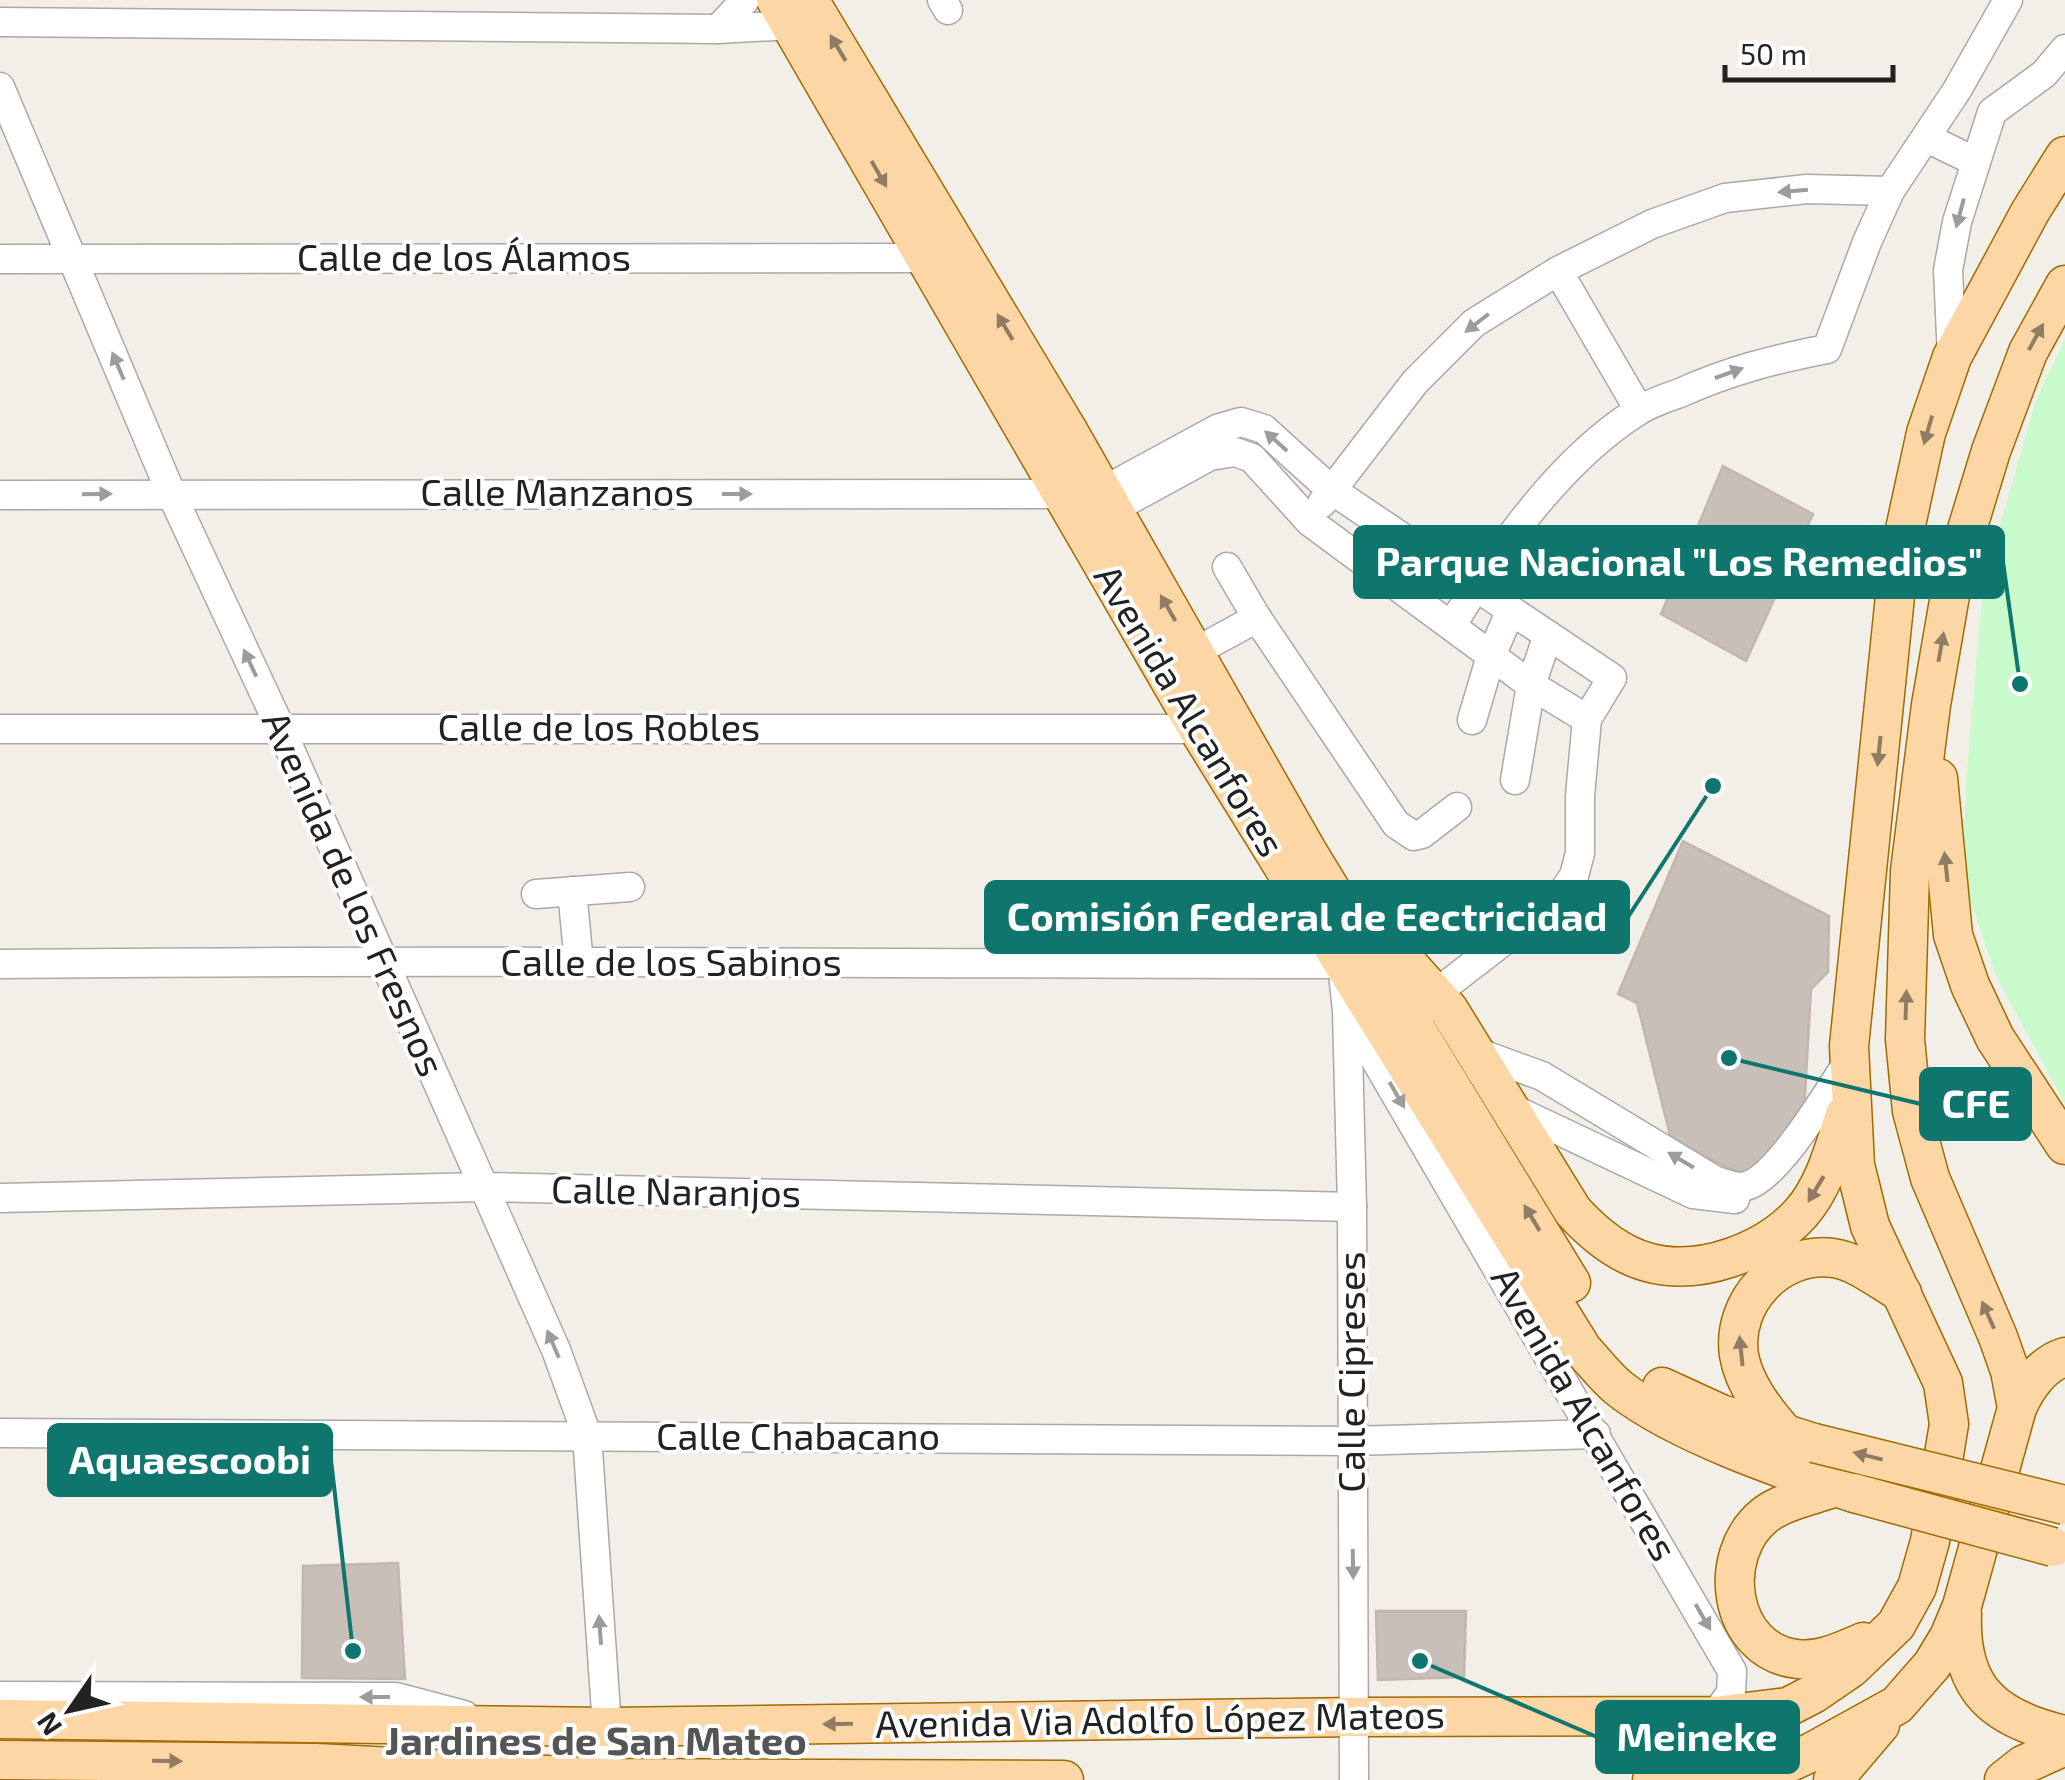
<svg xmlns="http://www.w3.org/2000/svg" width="2065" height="1780" font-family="'Exo 2',sans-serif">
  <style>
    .park { fill: #c8facc }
    .building { fill: #c7bfb8; stroke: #c4b6ab; stroke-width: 2.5 }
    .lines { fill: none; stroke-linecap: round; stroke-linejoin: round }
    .minor-casing { stroke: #a9a9a9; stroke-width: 31 }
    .major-casing { stroke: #a06b00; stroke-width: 41 }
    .minor { stroke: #fff; stroke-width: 28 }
    .major { stroke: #fcd6a4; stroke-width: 38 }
    .major-bridge-casing { stroke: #a06b00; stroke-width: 41; stroke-linecap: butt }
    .major-bridge { stroke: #fcd6a4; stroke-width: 38 }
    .oneway { fill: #8f7c63 }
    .oneway2 { fill: #9c9c9c }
    .labels { text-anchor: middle; stroke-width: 8; stroke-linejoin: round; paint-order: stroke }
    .street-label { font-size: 38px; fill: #222; stroke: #fff }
    .neighbourhood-label { font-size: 40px; font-weight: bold; fill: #555; stroke: #fff }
    .leader { fill: none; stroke: #0f766e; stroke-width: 4 }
    .callout-dot { fill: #0f766e; stroke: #fff; stroke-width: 4 }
    .callout { fill: #0f766e; stroke: #0f766e; stroke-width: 4 }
    .callout-label { font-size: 40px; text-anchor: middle; font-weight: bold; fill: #fff }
  </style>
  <rect width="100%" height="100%" fill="#f2efe9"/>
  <polygon class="park" points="2065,339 2065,1104 1995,974 1963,878 1966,783 1983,585 2036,400"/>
  <g class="building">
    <polygon points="1723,466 1813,514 1746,661 1661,614"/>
    <polygon points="1683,841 1829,916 1828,972 1811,989 1804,1112 1778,1150 1746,1175 1672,1143 1637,1003 1618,994"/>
    <polygon points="398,1563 405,1679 302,1678 303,1566"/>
    <polygon points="1376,1611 1466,1611 1464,1677 1378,1680"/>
  </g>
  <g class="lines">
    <defs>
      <g id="minor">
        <polyline points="942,0 948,10"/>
        <polyline points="0,22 718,29 792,25"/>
        <polyline points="718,29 745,0"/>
        <polyline points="0,87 171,493 280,727 556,1350 587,1435 607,1727 606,1780"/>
        <polyline points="1927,138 1974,161"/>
        <polyline points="0,259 928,258"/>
        <polyline points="1558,271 1639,410"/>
        <polyline points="1952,357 1948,270 1957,222 1992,112 2044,74 2065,49"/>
        <polyline points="1101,492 1217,429 1241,422 1264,429 1330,489 1612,678 1587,719 1580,796 1580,853 1574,876 1558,899 1435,994"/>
        <polyline points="0,495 1060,494 1111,510 1210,456 1235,452 1252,458 1310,522 1531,685 1587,719"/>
        <polyline points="1322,503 1415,382 1474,323 1558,271 1652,224 1725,198 1807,189 1890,191"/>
        <polyline points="1227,567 1257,618"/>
        <path d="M 1452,625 C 1498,549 1561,459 1638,411 C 1650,403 1666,398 1680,393 C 1728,371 1775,359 1827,349 L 1867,242 L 1890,191 L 1957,90 L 2008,0"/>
        <polyline points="1193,653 1257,618 1396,824 1414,836 1422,834 1457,807"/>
        <polyline points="1472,720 1491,656 1510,612"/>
        <polyline points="0,729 1198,729"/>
        <polyline points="1515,780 1531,685 1548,635"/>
        <polyline points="572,891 579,963"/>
        <polyline points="536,894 630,887"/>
        <path d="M 0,964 C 447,959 894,964 1342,964 L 1347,1011 L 1352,1207 L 1354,1780"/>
        <polyline points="1348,1013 1732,1671 1731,1693 1714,1716"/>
        <path d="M 1476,1052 L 1542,1076 L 1716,1181 C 1725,1183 1737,1189 1746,1186 C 1778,1178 1830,1089 1850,1059"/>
        <polyline points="1509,1107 1693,1194 1735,1199"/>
        <polyline points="0,1198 484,1187 1352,1207"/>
        <polyline points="0,1433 1352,1441 1596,1434"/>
        <polyline points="0,1696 396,1697 464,1715"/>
      </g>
      <g id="major">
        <path d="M 776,0 L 1198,729 L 1583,1350 C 1595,1363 1606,1378 1620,1389 C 1678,1434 1783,1470 1854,1493"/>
        <polyline points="809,0 1067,429 1307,851 1571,1283"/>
        <polyline points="1938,778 1953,935 1970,985 1995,1038 2065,1145"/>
        <path d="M 1372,924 L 1449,1010 L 1573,1211 C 1593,1233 1618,1254 1647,1262 C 1699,1277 1766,1252 1801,1213 C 1825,1186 1834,1148 1845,1115"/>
        <polyline points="1662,1387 1721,1414 1814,1443"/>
        <path d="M 2017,1408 C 2026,1387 2042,1364 2065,1357"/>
        <path d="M 1786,1435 C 1766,1413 1744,1385 1739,1355 C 1731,1302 1779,1251 1833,1258 C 1857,1261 1881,1281 1902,1293"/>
        <path d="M 1836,1487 C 1814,1495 1783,1501 1765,1515 C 1715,1555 1728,1651 1797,1659 C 1820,1662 1842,1651 1863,1642"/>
        <path d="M 1962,1614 C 1959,1690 1995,1719 2065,1735"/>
        <polyline points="0,1719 607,1727 1355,1717 1714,1716 1788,1707 1813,1694 1851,1668 1896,1625 1917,1587 1930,1541 1949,1424 1943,1383 1870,1226 1855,1165 1849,1046 1899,557 1926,433 1952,357 2030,212 2065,156"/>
        <polyline points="0,1760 316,1763 606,1778 1064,1780"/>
        <polyline points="1652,1780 1775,1780"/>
        <polyline points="1751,1780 1812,1752 1897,1705 1932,1665 1949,1637 1962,1606 2017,1408 2010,1371 1998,1337 1930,1178 1912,1111 1905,1039 1910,871 1931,705 1954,572 1991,451 2028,352 2065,285"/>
        <polyline points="1833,1780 1880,1725"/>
        <polyline points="2004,1780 2023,1765 2065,1746"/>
      </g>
    </defs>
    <use href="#minor" class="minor-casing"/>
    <use href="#major" class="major-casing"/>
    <use href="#minor" class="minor"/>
    <use href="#major" class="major"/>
    <defs>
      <g id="major-bridge">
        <polyline points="1814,1443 2065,1505"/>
        <polyline points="1854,1493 2053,1547"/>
      </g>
    </defs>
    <use href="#major-bridge" class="major-bridge-casing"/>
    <use href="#major-bridge" class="major-bridge"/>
  </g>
  <defs><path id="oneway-solid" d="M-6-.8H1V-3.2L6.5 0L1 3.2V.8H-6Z" transform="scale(2.5)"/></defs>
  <g class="oneway">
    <use href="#oneway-solid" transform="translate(838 48) rotate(-121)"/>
    <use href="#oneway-solid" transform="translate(879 174) rotate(60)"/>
    <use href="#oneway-solid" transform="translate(1005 327) rotate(-121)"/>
    <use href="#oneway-solid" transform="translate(2036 337) rotate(-61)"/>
    <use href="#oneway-solid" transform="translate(1928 430) rotate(106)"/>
    <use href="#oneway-solid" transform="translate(1168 608) rotate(-120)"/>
    <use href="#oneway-solid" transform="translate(1941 647) rotate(-80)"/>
    <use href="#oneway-solid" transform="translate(1879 751) rotate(96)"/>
    <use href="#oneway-solid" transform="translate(1946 867) rotate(-96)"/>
    <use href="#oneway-solid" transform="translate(1906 1005) rotate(-88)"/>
    <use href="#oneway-solid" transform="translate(1816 1189) rotate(121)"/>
    <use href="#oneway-solid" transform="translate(1532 1218) rotate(-121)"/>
    <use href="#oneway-solid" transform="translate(1988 1315) rotate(-114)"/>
    <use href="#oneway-solid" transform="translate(1741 1351) rotate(-96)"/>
    <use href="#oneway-solid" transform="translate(1868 1456) rotate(-166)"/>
    <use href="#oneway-solid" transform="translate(838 1724) rotate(179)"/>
    <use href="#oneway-solid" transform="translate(167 1761) rotate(1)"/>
  </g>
  <g class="oneway2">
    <use href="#oneway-solid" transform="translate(1793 191) rotate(175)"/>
    <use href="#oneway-solid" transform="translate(1960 213) rotate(105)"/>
    <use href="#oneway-solid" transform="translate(1477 323) rotate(142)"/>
    <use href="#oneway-solid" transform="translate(118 366) rotate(-113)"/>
    <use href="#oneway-solid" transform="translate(1729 373) rotate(-20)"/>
    <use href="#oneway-solid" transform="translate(1276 441) rotate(-138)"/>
    <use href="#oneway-solid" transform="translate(97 494) rotate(-1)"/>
    <use href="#oneway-solid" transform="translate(737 494)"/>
    <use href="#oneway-solid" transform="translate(250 663) rotate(-115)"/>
    <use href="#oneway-solid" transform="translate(1397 1095) rotate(60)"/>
    <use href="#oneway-solid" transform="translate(1681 1160) rotate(-149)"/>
    <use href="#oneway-solid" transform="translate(553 1344) rotate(-113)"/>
    <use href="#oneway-solid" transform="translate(1353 1564) rotate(89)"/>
    <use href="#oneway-solid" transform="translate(1703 1617) rotate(60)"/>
    <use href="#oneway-solid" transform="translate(600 1630) rotate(-94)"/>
    <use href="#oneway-solid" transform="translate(375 1697) rotate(-180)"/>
  </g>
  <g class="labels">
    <g class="street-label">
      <text x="464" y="271">Calle de los Álamos</text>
      <text x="557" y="506">Calle Manzanos</text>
      <text transform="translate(1189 711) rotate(59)" y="13">Avenida Alcanfores</text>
      <text x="599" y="741">Calle de los Robles</text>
      <text transform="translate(353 894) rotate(66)" y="13">Avenida de los Fresnos</text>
      <text x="671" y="976">Calle de los Sabinos</text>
      <text transform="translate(676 1192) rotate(1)" y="13">Calle Naranjos</text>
      <text transform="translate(1352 1372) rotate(-90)" y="13">Calle Cipreses</text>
      <text transform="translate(1584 1414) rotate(60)" y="13">Avenida Alcanfores</text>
      <text x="798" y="1450">Calle Chabacano</text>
      <text transform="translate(1160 1720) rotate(-1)" y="13">Avenida Via Adolfo López Mateos</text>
    </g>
    <g class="neighbourhood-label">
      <text x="596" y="1755">Jardines de San Mateo</text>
    </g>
  </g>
  <path class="leader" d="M2020 684L2003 562M1713 786L1628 917M1729 1058L1921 1104M353 1651L331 1460M1420 1661L1597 1737"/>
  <g class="callout-dot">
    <circle cx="2020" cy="684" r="10"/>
    <circle cx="1713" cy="786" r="10"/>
    <circle cx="1729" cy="1058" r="10"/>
    <circle cx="353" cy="1651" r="10"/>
    <circle cx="1420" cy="1661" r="10"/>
  </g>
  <g class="callout">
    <rect x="1355" y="527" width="648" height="70" rx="10"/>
    <rect x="986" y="882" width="642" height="70" rx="10"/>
    <rect x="1921" y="1069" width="109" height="70" rx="10"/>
    <rect x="49" y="1425" width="282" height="70" rx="10"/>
    <rect x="1597" y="1702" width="201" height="70" rx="10"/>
  </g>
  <g class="callout-label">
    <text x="1679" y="576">Parque Nacional "Los Remedios"</text>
    <text x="1307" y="931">Comisión Federal de Eectricidad</text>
    <text x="1976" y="1118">CFE</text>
    <text x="190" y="1474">Aquaescoobi</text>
    <text x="1697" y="1751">Meineke</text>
  </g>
  <g transform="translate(70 1710) rotate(236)" stroke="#ffffff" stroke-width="8" paint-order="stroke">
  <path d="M0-8L18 38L0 25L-18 38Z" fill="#222222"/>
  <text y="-15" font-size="28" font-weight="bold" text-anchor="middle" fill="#222222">N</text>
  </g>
  <path d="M1725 65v15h168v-15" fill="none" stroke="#222222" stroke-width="5"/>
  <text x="1740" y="65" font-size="30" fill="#222222" stroke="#ffffff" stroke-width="8" paint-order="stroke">50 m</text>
</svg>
